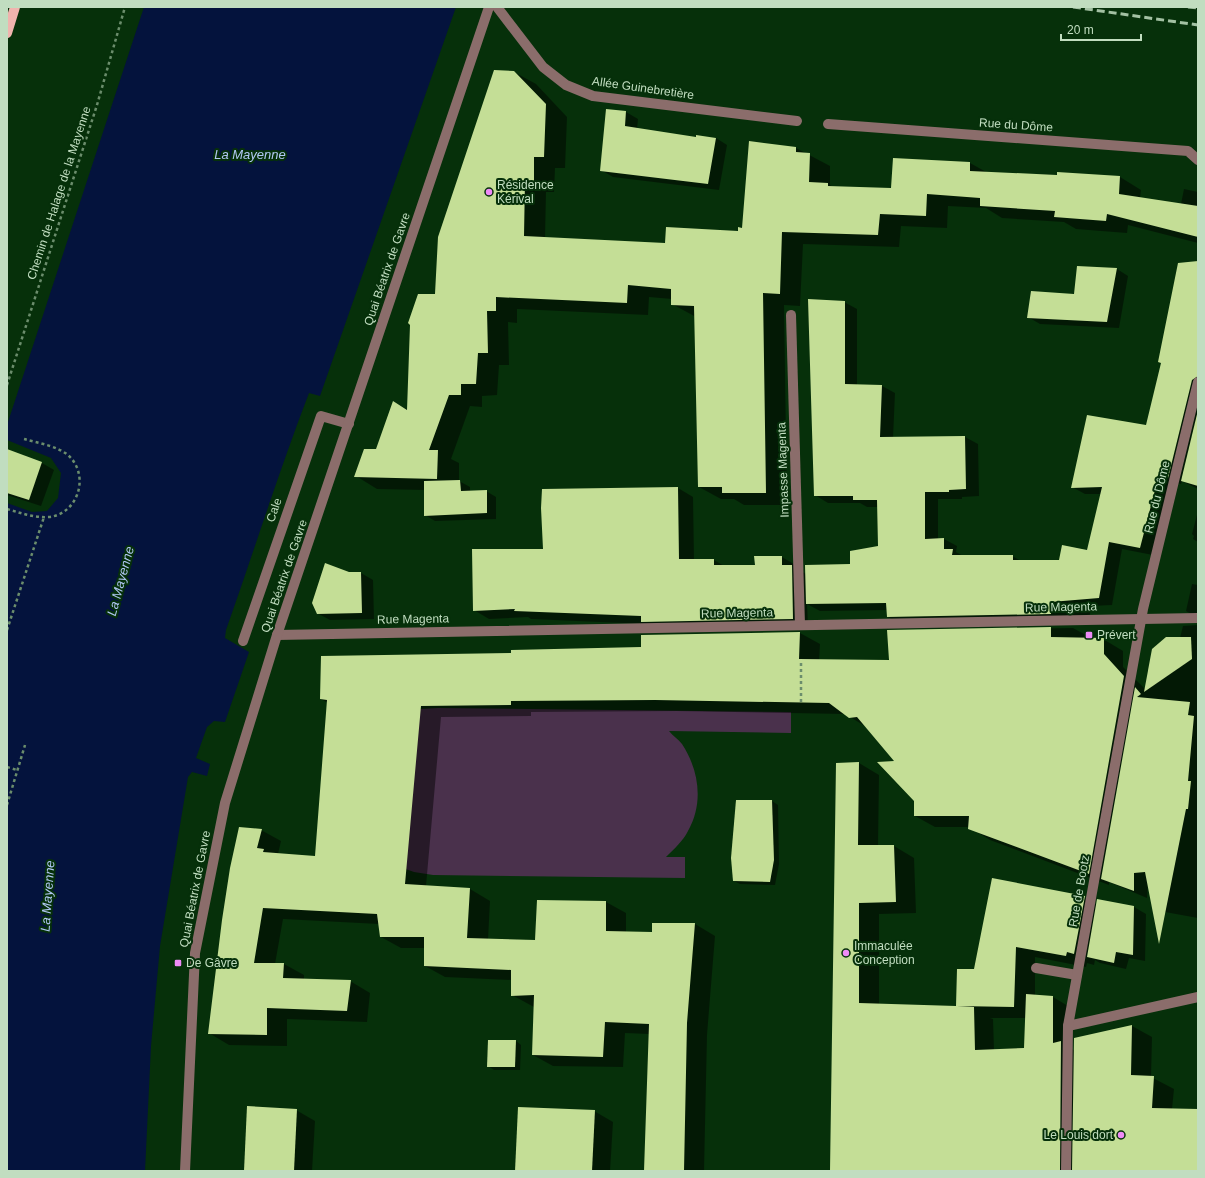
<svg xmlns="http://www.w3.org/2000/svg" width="1205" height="1178" font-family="Arial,sans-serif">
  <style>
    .green { fill: #4a314c }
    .water { fill: #04133d }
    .shadow { fill: #0007; fill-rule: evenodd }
    .building { fill: #c4de96 }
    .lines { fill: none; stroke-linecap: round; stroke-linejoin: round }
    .path { stroke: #6b8d6c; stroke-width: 2.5; stroke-dasharray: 3 3; stroke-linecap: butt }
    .minor { stroke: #8b6d6b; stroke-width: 10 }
    .major { stroke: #f0b4ae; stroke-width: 10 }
    .rail { stroke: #a3c1a3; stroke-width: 3; stroke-dasharray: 8 4; stroke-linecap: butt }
    .poi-dot { fill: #ef8bf7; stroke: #06300a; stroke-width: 1.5 }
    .labels { text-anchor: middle; stroke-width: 4; stroke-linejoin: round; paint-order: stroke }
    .street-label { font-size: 12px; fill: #c1ddc0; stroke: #06300a }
    .poi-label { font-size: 12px; fill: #c1ddc0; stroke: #06300a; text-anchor: start }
    .water-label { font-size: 13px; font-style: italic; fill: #b1c7f4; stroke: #06300a }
  </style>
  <rect width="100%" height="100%" fill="#06300a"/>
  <path class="green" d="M 438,708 L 791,712 L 791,733 L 669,731 C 673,736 678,739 682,744 C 699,770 704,803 688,831 C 683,841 674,849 666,857 L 685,857 L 685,878 L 433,875 L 414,872 L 397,866 L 420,709 Z"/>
  <path class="water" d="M 144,7 L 456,7 L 320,396 L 309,393 C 279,471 254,551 226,630 L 225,638 L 249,652 L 225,722 L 214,721 L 207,727 L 196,758 L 210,764 L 207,776 L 192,772 L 188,777 L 160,946 L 151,1046 L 145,1171 L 7,1171 L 7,503 L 32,512 L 47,511 L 58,498 L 61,473 L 51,458 L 7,440 L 7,425 Z"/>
  <g class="shadow">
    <polygon points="514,72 536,84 567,117 565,168 555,168 554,192 546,192 545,238 666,245 739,232 743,229 796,148 830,166 830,185 834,188 892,189 970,163 988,173 1120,177 1141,190 1140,198 1181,204 1184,189 1198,192 1198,243 1128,225 1127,233 1076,229 1064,222 1002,218 986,208 948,206 947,228 901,226 899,247 803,244 800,306 784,305 787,505 744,505 734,499 721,499 699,487 696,317 672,304 672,299 649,297 648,315 517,309 517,323 508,322 509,365 499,365 497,395 482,396 482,407 470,406 451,459 459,463 459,481 470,487 470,492 486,491 496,497 496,519 435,521 425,515 425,490 377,489 356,476 376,450 394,402 408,410 436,295"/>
    <polygon points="607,110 626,112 638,119 637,129 696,138 716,138 727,145 719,190 613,177 601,170"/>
    <polygon points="1198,262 1198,489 1182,481 1181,484 1172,482 1153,555 1122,549 1112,605 1091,606 1089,621 901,624 888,617 888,610 820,611 807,604 808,627 646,624 531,619 528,617 489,619 474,610 544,550 678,488 693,497 694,560 714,560 724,566 756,566 782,557 797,566 797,569 806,574 851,565 879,547 878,507 867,507 860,503 828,503 815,495 844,302 857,309 857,386 882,386 895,393 893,438 965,437 978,444 979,496 962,497 962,499 938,499 938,539 944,539 957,546 956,552 963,556 1012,556 1021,561 1060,561 1088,551 1101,494 1085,494 1072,487 1146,427"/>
    <polygon points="1078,267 1117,269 1128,276 1119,328 1040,324 1028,317 1075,295"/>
    <polygon points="7,451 42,463 54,470 41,506 7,495"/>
    <polygon points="1198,511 1198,542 1193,539 1194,536 1192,534"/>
    <polygon points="348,573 361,573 373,580 374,619 330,620 317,613"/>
    <polygon points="1192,584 1198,585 1198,618 1186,611"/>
    <polygon points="1198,625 1198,918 1165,912 1152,905 1148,882 1147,898 1109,882 1109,885 990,840 969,827 935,827 915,816 915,801 896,762 865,726 845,714 676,711 531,712 531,716 441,717 426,886 470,889 490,901 488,940 536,941 538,901 606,902 626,913 626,932 653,933 695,924 715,936 707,1035 704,1171 645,1171 649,1034 625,1033 623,1067 553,1066 533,1055 534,1007 512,995 512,980 445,977 425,966 425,948 401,948 381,937 379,924 283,919 275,964 284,964 304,975 304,979 350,981 370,993 367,1022 287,1019 287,1046 229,1045 209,1033 261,830 281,841 278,854 316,857 328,703 321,699 512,654 642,648 642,636 800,633 820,644 819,661 890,661 888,631 1073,628 1093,639 1103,639 1123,651 1123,667 1146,690 1180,638 1183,626"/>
    <path d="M 859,763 L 879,775 L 878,846 L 894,846 L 914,858 L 916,913 L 879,914 L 879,1005 L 957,1007 L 958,970 L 975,970 L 1084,897 L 1097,905 L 1134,907 L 1146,914 L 1145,961 L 1129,958 L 1126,969 L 1100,963 L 1095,960 L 1094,965 L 1087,963 L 1086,967 L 1035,957 L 1035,996 L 1053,997 L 1073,1009 L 1072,1049 L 1075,1051 L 1132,1026 L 1152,1037 L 1151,1077 L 1174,1089 L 1172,1109 L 1198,1110 L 1198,1171 L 831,1171 ZM 990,1018 L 1026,1018 L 1025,1048 L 994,1050 L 993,1019 Z"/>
    <polygon points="772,801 778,805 779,864 775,885 740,884 734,881"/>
    <polygon points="516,1041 521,1045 520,1070 494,1070 488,1066"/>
    <polygon points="296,1110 315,1121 312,1171 245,1171"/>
    <polygon points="594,1111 613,1122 610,1171 516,1171"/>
  </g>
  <g class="building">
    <polygon points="494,70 514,71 546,104 544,157 534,157 534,181 525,180 524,236 665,243 666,227 738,231 738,227 742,228 749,141 796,147 796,152 810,153 809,182 828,183 828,186 891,188 893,158 970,162 970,171 1057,175 1057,172 1120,176 1119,194 1198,206 1198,237 1107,214 1106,221 1054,217 1055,211 980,206 980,198 927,194 926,216 880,214 878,235 782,232 780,294 763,293 766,493 722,493 722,487 698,487 694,306 671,305 671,289 628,285 627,303 496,297 496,311 487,311 488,353 478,353 476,384 461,384 461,395 449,395 429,450 438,450 437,479 354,477 364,449 376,449 393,401 407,410 410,325 408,323 418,294 435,294 438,237"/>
    <polygon points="606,109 626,111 625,126 696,137 696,135 716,138 708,184 600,171"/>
    <polygon points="1198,261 1198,376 1192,380 1168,478 1159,475 1140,548 1109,542 1099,598 1051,602 1051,614 887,617 886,603 806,604 805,565 850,564 850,551 878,546 877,500 853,500 853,496 814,496 808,299 845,301 845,384 882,385 880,437 965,436 966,489 949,490 949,492 925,492 925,539 944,538 944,549 953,549 952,555 1013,555 1013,560 1059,560 1062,545 1087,550 1102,487 1071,488 1087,415 1146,425 1161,363 1158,362 1178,263"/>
    <polygon points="1077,266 1117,268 1107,322 1027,318 1031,291 1074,294"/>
    <polygon points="1198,410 1198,486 1181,481"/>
    <polygon points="7,449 42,462 29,500 7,493"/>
    <polygon points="460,480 461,491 487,490 487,513 424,516 424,481"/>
    <polygon points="678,487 679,559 714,559 714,565 755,565 754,556 782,556 782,565 792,565 793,619 641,622 641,616 514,611 515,609 473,611 472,549 543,549 541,508 542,489"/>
    <polygon points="325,563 349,572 361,572 362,613 317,614 312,603"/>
    <polygon points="1051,627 1051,637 1104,638 1104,654 1124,676 1089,874 968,829 969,816 914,816 914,801 877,762 894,761 857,717 849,718 829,703 655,700 511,701 511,705 421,706 405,884 470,888 467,938 535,940 537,900 606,901 606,931 652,932 652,923 695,923 687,1023 684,1171 644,1171 649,1024 605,1022 603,1057 532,1055 534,995 511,996 511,970 424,966 424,937 380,937 377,914 263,908 254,963 284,963 283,978 351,980 347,1011 267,1008 267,1035 208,1034 222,920 230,868 239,827 262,829 257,848 264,849 263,852 315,856 327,700 320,699 321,656 511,653 511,650 641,647 641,635 800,632 799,659 889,660 887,630"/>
    <polygon points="1166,637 1191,637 1192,659 1144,692 1152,649"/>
    <polygon points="1135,687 1141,694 1137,697 1190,702 1188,715 1194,716 1188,781 1191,781 1188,809 1186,809 1159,944 1145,872 1134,873 1134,891 1101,879"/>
    <polygon points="859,762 858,845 894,845 896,902 859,903 859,1003 956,1006 957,969 974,969 992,878 1085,896 1074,954 1067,952 1066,956 1016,947 1014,1007 957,1006 974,1007 975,1050 1024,1048 1026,994 1053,996 1053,1043 1061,1041 1060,1171 830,1171 836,763"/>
    <polygon points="736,800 772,800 774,860 770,882 733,881 731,858"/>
    <polygon points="1097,899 1134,906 1133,955 1116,952 1114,963 1087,957"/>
    <polygon points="1132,1025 1131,1075 1154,1076 1152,1108 1198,1109 1198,1171 1072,1171 1074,1038"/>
    <polygon points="488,1040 516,1040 515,1067 487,1067"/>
    <polygon points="247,1106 297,1109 294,1171 244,1171"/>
    <polygon points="518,1107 595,1110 592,1171 515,1171"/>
  </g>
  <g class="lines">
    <g class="path">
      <polyline points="7,385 97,105 125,7"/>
      <path d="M 7,509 C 21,513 34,518 49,517 C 78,514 90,476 69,456 C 58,446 38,443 24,439"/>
      <polyline points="7,630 44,517"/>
      <polyline points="801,702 801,663"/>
      <polyline points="7,767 17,770"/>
      <polyline points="7,805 25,745"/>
    </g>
    <g class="minor">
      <polyline points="497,7 543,67 566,85 593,96 797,121"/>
      <polyline points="828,124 1188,151 1198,160"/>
      <polyline points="791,315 800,625"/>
      <polyline points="277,635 1198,618"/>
      <polyline points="243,641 321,416 349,424"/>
      <polyline points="1036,968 1077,975"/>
      <polyline points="1068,1026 1198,997"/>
      <polyline points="185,1171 195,953 225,803 277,635 489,7"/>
      <polyline points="1066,1171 1068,1026 1143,609 1198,382"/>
    </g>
    <polyline class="major" points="7,33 15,7"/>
    <g class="rail">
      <polyline points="1073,7 1198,25"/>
      <polyline points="1188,7 1198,8"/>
    </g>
  </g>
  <g class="poi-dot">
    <circle cx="489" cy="192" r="4"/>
    <rect x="1085" y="631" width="8" height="8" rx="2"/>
    <circle cx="846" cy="953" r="4"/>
    <rect x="174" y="959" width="8" height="8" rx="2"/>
    <circle cx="1121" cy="1135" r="4"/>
  </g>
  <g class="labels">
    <g class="street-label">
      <text transform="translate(643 88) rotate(8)" y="4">Allée Guinebretière</text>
      <text transform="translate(1016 125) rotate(4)" y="4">Rue du Dôme</text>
      <text transform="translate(59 193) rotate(-72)" y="4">Chemin de Halage de la Mayenne</text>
      <text transform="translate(387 269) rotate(-71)" y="4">Quai Béatrix de Gavre</text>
      <text transform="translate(783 470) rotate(-92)" y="4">Impasse Magenta</text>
      <text transform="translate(1157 497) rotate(-76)" y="4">Rue du Dôme</text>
      <text transform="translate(274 510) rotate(-71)" y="4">Cale</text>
      <text transform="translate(284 576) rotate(-71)" y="4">Quai Béatrix de Gavre</text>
      <text transform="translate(1061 607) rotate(-1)" y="4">Rue Magenta</text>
      <text transform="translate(737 613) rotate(-1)" y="4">Rue Magenta</text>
      <text transform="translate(413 619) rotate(-1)" y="4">Rue Magenta</text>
      <text transform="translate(195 889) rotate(-79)" y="4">Quai Béatrix de Gavre</text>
      <text transform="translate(1079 891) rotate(-80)" y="4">Rue de Bootz</text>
    </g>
    <g class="poi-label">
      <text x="497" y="189">Résidence<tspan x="497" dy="14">Kérival</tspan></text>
      <text x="1097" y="639">Prévert</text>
      <text x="854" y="950">Immaculée<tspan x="854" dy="14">Conception</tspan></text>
      <text x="186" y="967">De Gâvre</text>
      <text x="1113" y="1139" text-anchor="end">Le Louis dort</text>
    </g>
    <g class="water-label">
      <text x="250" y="159">La Mayenne</text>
      <text transform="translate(120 581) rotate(-75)" y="5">La Mayenne</text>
      <text transform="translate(47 896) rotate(-86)" y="5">La Mayenne</text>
    </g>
  </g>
  <rect width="1205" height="1178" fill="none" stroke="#c1ddc0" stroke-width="16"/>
  <path d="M1061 34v6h80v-6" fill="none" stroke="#c1ddc0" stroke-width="2"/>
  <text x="1067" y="34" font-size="12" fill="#c1ddc0" stroke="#06300a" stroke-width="3" paint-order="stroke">20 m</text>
</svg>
